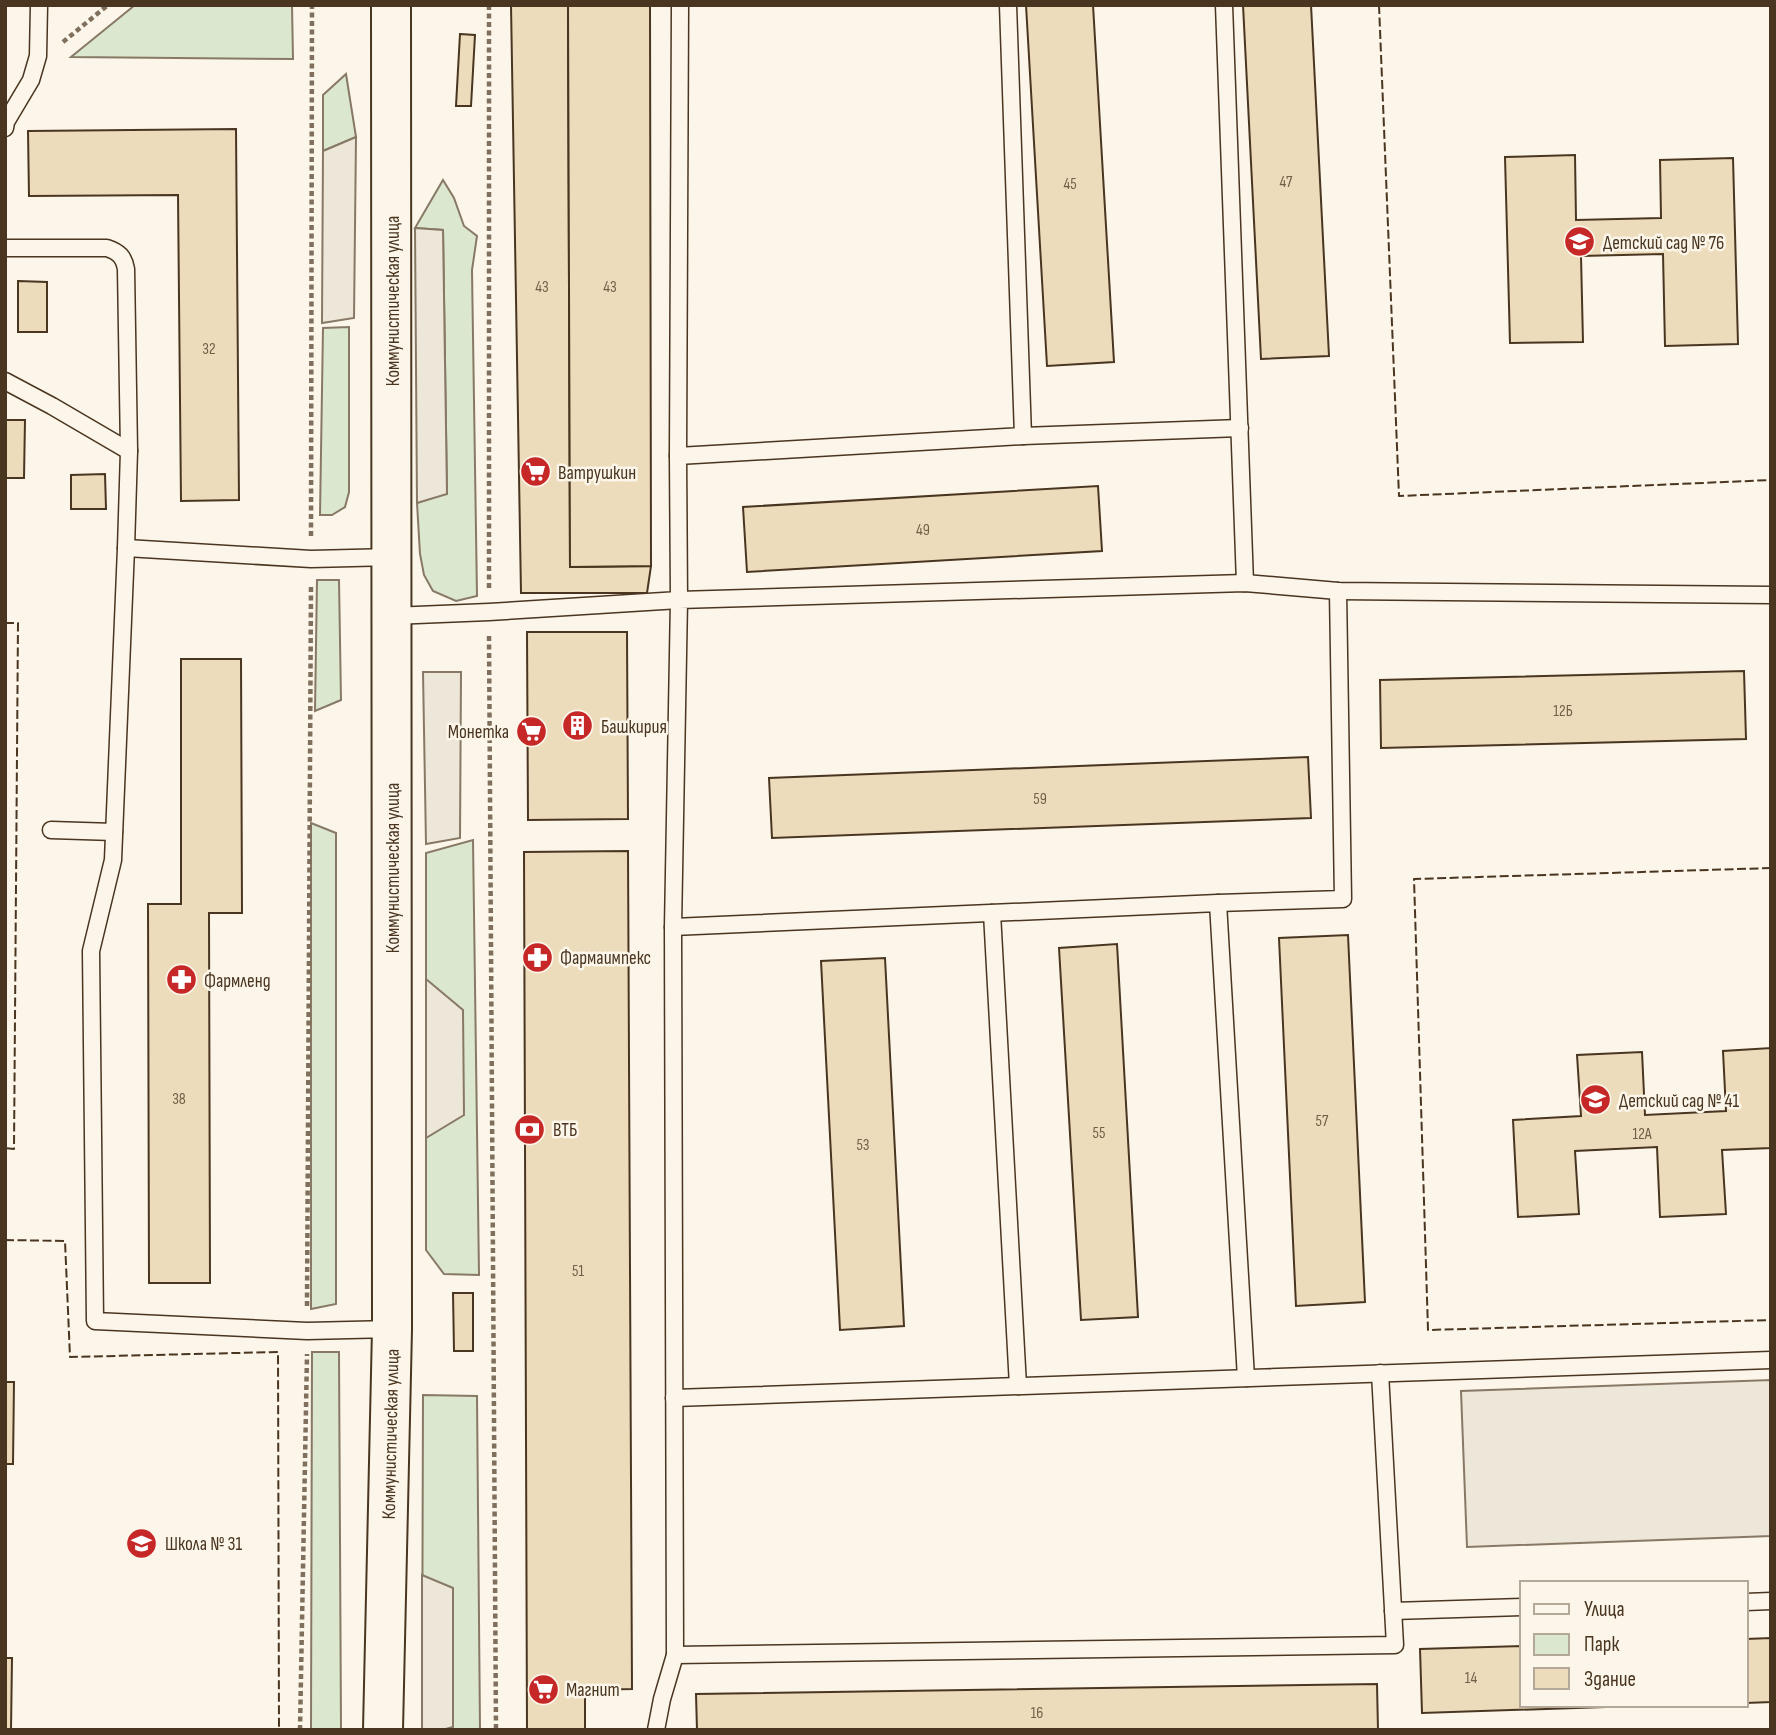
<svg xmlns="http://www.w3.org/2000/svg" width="1776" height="1735" font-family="'Sofia Sans Condensed',sans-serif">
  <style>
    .green { fill: #dce7d0; stroke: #887966; stroke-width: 2 }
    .parking { fill: #ede7d9; stroke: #887966; stroke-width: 2 }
    .building { fill: #ecdcbc; stroke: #4a3520; stroke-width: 2 }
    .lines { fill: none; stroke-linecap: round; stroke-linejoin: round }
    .service-casing { stroke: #4a3520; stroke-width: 19 }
    .secondary-casing { stroke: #4a3520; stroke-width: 42 }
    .path { stroke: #7f6f5c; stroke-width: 4.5; stroke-dasharray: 5 3.5; stroke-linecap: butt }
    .service { stroke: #fbf6e9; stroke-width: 16 }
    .secondary { stroke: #fbf6e9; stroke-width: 38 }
    .fence { stroke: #4a3520; stroke-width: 2; stroke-dasharray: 9 3.5; stroke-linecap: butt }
    .labels { text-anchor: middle; stroke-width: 5; stroke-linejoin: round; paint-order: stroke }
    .number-label { font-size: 16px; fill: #725f47 }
    .poi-label { font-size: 19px; fill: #4a3520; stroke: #fbf6e9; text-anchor: start }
    .street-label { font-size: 19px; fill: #4a3520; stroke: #fbf6e9 }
  </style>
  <rect width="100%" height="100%" fill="#fbf6e9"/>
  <g class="green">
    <polygon points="135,5 292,5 293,59 71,57"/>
    <polygon points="346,74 356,137 323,151 323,95"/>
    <polygon points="443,180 454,198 464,226 477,236 472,270 477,596 456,601 433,591 424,575 420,554 417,503 447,493 443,230 415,228"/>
    <polygon points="349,327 349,492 345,507 332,515 320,515 323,328"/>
    <polygon points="317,580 339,580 341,700 315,711"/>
    <polygon points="311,823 336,833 336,1304 311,1309"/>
    <polygon points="473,840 479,1275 444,1274 426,1250 426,853"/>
    <polygon points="312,1352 339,1352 341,1730 311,1730"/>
    <polygon points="423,1395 477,1396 480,1730 422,1730"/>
  </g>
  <g class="parking">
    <polygon points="356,137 354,318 322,323 323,151"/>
    <polygon points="415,228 443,230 447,494 417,503"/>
    <polygon points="423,672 461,672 460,838 426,844"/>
    <polygon points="426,979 463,1010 464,1115 426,1138"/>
    <polygon points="1771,1380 1771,1536 1467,1547 1461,1391"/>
    <polygon points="422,1575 453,1588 453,1727 442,1730 422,1730"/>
  </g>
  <g class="building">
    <polygon points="511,5 568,5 570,567 651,566 647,593 521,593"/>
    <polygon points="568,5 650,5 651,566 570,567"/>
    <polygon points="1026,5 1093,5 1114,362 1047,366"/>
    <polygon points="1243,5 1311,5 1329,356 1261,359"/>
    <polygon points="460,34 475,35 471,106 456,106"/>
    <polygon points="236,129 239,500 181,501 178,195 29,196 28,131"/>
    <polygon points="1575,155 1576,220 1661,218 1660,160 1733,158 1738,344 1665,346 1663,254 1581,256 1583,342 1510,343 1505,157"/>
    <polygon points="18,281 47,282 47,332 18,332"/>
    <polygon points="5,420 25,420 24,478 5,478"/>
    <polygon points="105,474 106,509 71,509 71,475"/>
    <polygon points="1098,486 1102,551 747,572 743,507"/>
    <polygon points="527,632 627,632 628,819 528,820"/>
    <polygon points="181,659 241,659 242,913 209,913 210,1283 149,1283 148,904 181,904"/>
    <polygon points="1744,671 1746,739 1381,748 1380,680"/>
    <polygon points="1308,757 1311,818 772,838 769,778"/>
    <polygon points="628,851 632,1689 585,1690 585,1730 527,1730 524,852"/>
    <polygon points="1348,935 1365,1302 1296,1306 1279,938"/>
    <polygon points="1117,944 1138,1317 1081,1320 1059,948"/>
    <polygon points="885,958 904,1326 840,1330 821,961"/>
    <polygon points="1771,1048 1771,1148 1722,1150 1726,1214 1660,1217 1657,1147 1575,1151 1579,1214 1518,1217 1513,1120 1581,1116 1577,1055 1642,1052 1645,1115 1726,1111 1723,1051"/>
    <polygon points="453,1293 473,1293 473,1351 454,1351"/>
    <polygon points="5,1382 14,1382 13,1464 5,1464"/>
    <polygon points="1771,1638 1771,1702 1746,1703 1746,1639"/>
    <polygon points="1522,1646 1522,1705 1666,1705 1422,1713 1420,1649"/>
    <polygon points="5,1658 12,1658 11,1730 5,1730"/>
    <polygon points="1377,1684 1378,1730 697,1730 696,1694"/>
  </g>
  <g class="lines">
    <defs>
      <g id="service">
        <polyline points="1224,5 1245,583"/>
        <polyline points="5,128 6,122 31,80 38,56 39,5"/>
        <path d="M 5,248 L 107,248 C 119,252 124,257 126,269 L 129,451 L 126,548 L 113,860 L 91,951 L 95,1321 L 307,1331 L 392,1329"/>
        <polyline points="5,381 52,406 129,451"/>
        <polyline points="1023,436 1240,428"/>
        <polyline points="678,456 1023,436 1008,5"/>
        <polyline points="126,548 311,559 393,557"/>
        <polyline points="392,616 489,612 679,600 678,456 680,5"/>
        <polyline points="51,830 114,832"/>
        <polyline points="1218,903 1343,899 1338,591"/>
        <polyline points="992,913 1018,1386"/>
        <polyline points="673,927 1218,903 1246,1378"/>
        <polyline points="674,1398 1771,1360"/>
        <polyline points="1746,1602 1771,1601"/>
        <polyline points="1393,1611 1522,1607"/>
        <polyline points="675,1655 1395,1645 1380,1373"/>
        <polyline points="656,1730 662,1699 675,1655 673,927 679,600 1245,583 1338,591 1771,595"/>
      </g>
      <g id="secondary">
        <path id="s1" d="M 383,1730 L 392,1329 L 391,5"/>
      </g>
    </defs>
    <use href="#service" class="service-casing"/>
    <use href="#secondary" class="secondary-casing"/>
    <g class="path">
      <polyline points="489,5 489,589"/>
      <polyline points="63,42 108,5"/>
      <polyline points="311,536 312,5"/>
      <polyline points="489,636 496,1730"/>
      <polyline points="307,1306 311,584"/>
      <polyline points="300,1730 307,1354"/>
    </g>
    <use href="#service" class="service"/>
    <use href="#secondary" class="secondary"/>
    <g class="fence">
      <polyline points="1379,5 1399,496 1771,480"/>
      <polyline points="5,623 18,623 14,1149 5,1148"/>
      <polyline points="1771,868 1414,879 1428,1330 1771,1320"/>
      <polyline points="5,1240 65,1241 70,1357 278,1352 279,1730"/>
    </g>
  </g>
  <defs>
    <symbol id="school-disc" viewBox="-11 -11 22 22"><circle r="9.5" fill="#c62828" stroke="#fbf6e9"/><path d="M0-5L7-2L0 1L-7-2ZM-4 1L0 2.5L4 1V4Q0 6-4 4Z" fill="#fff"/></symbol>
    <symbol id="supermarket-disc" viewBox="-11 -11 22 22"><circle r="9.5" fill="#c62828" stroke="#fbf6e9"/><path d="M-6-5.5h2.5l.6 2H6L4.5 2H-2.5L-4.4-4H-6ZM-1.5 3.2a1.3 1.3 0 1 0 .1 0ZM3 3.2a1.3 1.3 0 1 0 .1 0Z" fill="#fff"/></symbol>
    <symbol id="building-disc" viewBox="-11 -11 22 22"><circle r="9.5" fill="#c62828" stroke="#fbf6e9"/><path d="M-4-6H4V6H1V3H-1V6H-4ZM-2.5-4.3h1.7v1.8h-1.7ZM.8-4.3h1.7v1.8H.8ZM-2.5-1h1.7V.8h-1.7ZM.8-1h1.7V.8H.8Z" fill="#fff"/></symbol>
    <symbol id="pharmacy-disc" viewBox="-11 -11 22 22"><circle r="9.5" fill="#c62828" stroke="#fbf6e9"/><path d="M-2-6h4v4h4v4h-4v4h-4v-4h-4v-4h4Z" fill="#fff"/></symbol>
    <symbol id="bank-disc" viewBox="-11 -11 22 22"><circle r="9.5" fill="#c62828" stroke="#fbf6e9"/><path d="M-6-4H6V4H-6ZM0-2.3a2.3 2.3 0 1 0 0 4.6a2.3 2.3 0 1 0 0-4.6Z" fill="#fff"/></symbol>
  </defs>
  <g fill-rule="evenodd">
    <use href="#school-disc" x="1562" y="224" width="35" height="35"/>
    <use href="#supermarket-disc" x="518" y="454" width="35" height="35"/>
    <use href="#building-disc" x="560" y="708" width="35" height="35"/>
    <use href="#supermarket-disc" x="514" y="714" width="35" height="35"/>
    <use href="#pharmacy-disc" x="520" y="940" width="35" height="35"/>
    <use href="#pharmacy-disc" x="164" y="962" width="35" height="35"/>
    <use href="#school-disc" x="1578" y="1082" width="35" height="35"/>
    <use href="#bank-disc" x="512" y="1112" width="35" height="35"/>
    <use href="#school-disc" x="124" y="1526" width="35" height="35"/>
    <use href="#supermarket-disc" x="526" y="1672" width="35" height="35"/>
  </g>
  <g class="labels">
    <g class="number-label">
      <text x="1286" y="187">47</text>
      <text x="1070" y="189">45</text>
      <text x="542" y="292">43</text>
      <text x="610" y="292">43</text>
      <text x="209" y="354">32</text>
      <text x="923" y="535">49</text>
      <text x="1563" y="716">12Б</text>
      <text x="1040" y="804">59</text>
      <text x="179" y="1104">38</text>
      <text x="1322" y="1126">57</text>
      <text x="1099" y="1138">55</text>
      <text x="1642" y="1139">12А</text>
      <text x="863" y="1150">53</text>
      <text x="578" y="1276">51</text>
      <text x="1471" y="1683">14</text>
      <text x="1037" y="1718">16</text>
    </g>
    <g class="poi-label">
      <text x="1603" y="249">Детский сад № 76</text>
      <text x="558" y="479">Ватрушкин</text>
      <text x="601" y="733">Башкирия</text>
      <text x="509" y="738" text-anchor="end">Монетка</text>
      <text x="560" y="964">Фармаимпекс</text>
      <text x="204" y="987">Фармленд</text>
      <text x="1619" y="1107">Детский сад № 41</text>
      <text x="553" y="1136">ВТБ</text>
      <text x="165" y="1550">Школа № 31</text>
      <text x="566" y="1696">Магнит</text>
    </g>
    <g class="street-label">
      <text transform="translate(392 301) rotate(-90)" y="7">Коммунистическая улица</text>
      <text transform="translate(392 868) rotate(-90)" y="7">Коммунистическая улица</text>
      <text dy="7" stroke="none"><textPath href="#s1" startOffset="296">Коммунистическая улица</textPath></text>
    </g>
  </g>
  <rect width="1776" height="1735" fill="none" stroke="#4a3520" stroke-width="14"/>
  <rect x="1520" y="1581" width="228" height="126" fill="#fbf6e9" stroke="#b4a999" stroke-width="2"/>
  <rect x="1534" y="1604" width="35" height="10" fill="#fbf6e9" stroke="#b4a999" stroke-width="2"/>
  <text x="1584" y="1616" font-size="21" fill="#4a3520">Улица</text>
  <rect x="1534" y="1634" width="35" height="21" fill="#dce7d0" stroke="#b4a999" stroke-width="2"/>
  <text x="1584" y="1651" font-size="21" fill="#4a3520">Парк</text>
  <rect x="1534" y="1668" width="35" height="21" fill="#ecdcbc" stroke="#b4a999" stroke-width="2"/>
  <text x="1584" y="1686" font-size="21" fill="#4a3520">Здание</text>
</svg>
